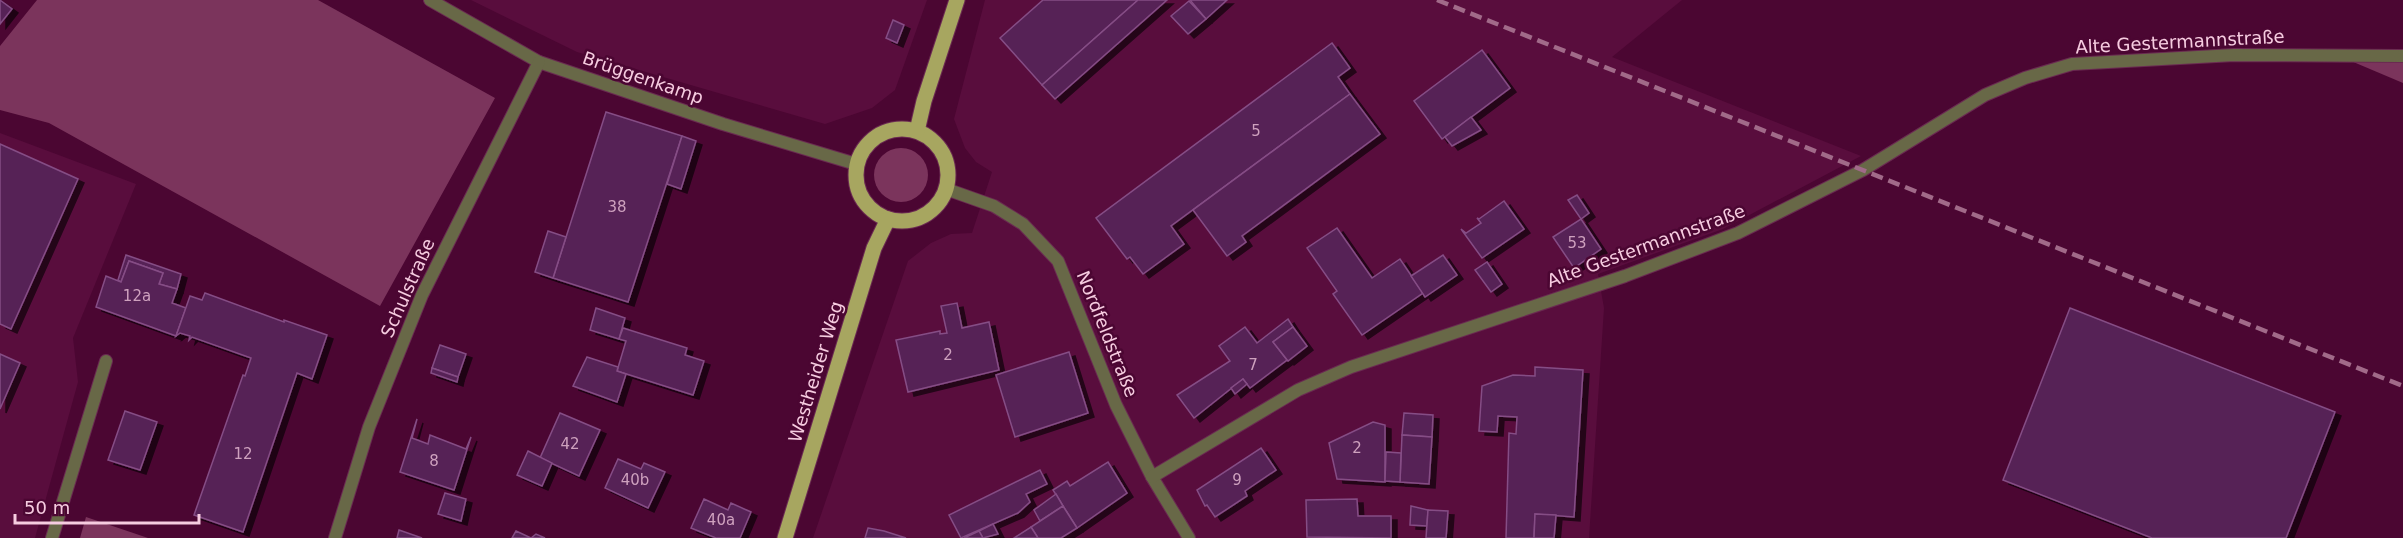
<svg xmlns="http://www.w3.org/2000/svg" width="2403" height="538" font-family="'DejaVu Sans',sans-serif">
  <style>
    .built { fill: #590d3d }
    .green { fill: #7b345c }
    .building { fill: #572157; stroke: #854d85; stroke-width: 1.5; filter: url(#shadow) }
    .lines { fill: none; stroke-linecap: round; stroke-linejoin: round }
    .street-casing { stroke: #6a2a51; stroke-width: 14 }
    .primary-casing { stroke: #6a2a51; stroke-width: 17 }
    .street { stroke: #686847; stroke-width: 12 }
    .primary { stroke: #a7a660; stroke-width: 15 }
    .rail { stroke: #a16a89; stroke-width: 4.5; stroke-dasharray: 12 6; stroke-linecap: butt }
    .labels { text-anchor: middle; stroke-width: 5; stroke-linejoin: round; paint-order: stroke }
    .number-label { font-size: 15px; fill: #cea1be }
    .street-label { font-size: 18px; fill: #f6cce0; stroke: #4b0632 }
  </style>
  <defs>
    <filter id="shadow"><feDropShadow dx="6" dy="4" stdDeviation="0" flood-color="#0009"/></filter>
  </defs>
  <rect width="100%" height="100%" fill="#4b0632"/>
  <g class="built">
    <polygon points="471,0 927,0 895,90 872,108 825,124 577,52"/>
    <polygon points="985,0 1682,0 1612,57 1861,156 1723,229 1598,274 1604,308 1589,538 813,538 908,261 931,243 951,234 972,233 992,172 976,162 965,148 954,119"/>
    <polygon points="0,133 136,184 73,338 78,382 35,538 0,538"/>
  </g>
  <g class="green">
    <polygon points="37,0 318,0 495,98 380,306 49,123 0,110 0,46"/>
    <polygon points="2351,61 2403,62 2403,83"/>
    <circle cx="901" cy="175" r="27"/>
    <polygon points="86,517 148,538 80,538"/>
  </g>
  <g class="building">
    <polygon points="0,0 12,9 0,24"/>
    <polygon points="1043,0 1138,0 1042,85 1000,38"/>
    <polygon points="1138,0 1167,0 1055,99 1042,85"/>
    <polygon points="1190,0 1227,0 1206,19"/>
    <polygon points="1189,1 1206,19 1188,34 1171,16"/>
    <polygon points="893,20 904,25 897,43 886,38"/>
    <polygon points="1332,43 1350,68 1338,77 1350,94 1171,226 1184,244 1143,274 1130,257 1127,259 1096,218"/>
    <polygon points="1482,50 1510,88 1442,139 1414,101"/>
    <polygon points="1350,94 1380,134 1242,236 1246,242 1227,256 1193,210"/>
    <polygon points="606,112 682,136 628,302 553,278"/>
    <polygon points="1471,117 1481,130 1452,146 1445,137"/>
    <polygon points="682,136 696,141 681,189 667,184"/>
    <polygon points="0,144 78,179 11,329 0,324"/>
    <polygon points="1577,195 1589,213 1581,219 1568,200"/>
    <polygon points="1504,201 1524,229 1482,258 1461,229 1466,233 1481,223 1477,218 1479,219"/>
    <polygon points="1581,219 1601,249 1574,268 1553,237"/>
    <polygon points="1337,228 1372,278 1400,259 1423,293 1362,335 1333,294 1337,291 1307,248"/>
    <polygon points="548,231 566,237 553,278 535,272"/>
    <polygon points="126,255 181,274 177,289 159,284 163,273 129,261 121,282 118,280"/>
    <polygon points="1443,255 1457,275 1425,297 1411,276"/>
    <polygon points="129,261 163,273 159,284 177,289 172,303 186,308 176,336 96,307 106,276 121,282"/>
    <polygon points="1487,262 1502,284 1491,292 1475,270"/>
    <polygon points="205,293 284,322 284,320 327,335 312,379 297,373 243,532 194,515 243,375 245,376 251,358 192,337 189,340 190,336 180,333 176,336 190,296 202,300"/>
    <polygon points="957,303 962,328 989,322 999,370 908,392 896,340 940,331 940,334 947,333 941,306"/>
    <polygon points="596,308 625,318 619,339 590,330"/>
    <polygon points="2070,308 2335,412 2286,538 2152,538 2003,480"/>
    <polygon points="1288,319 1293,327 1273,342 1287,360 1250,388 1243,379 1194,418 1177,395 1230,361 1219,346 1245,327 1257,343"/>
    <polygon points="1293,327 1307,346 1288,361 1273,342"/>
    <polygon points="623,328 687,348 685,355 704,361 693,395 617,371 626,341 619,339"/>
    <polygon points="440,345 466,354 458,377 432,368"/>
    <polygon points="1069,352 1088,413 1015,437 996,375"/>
    <polygon points="0,354 20,363 0,409"/>
    <polygon points="587,357 618,367 617,371 626,374 617,402 573,386"/>
    <polygon points="1535,367 1583,370 1574,517 1535,514 1534,538 1506,538 1509,433 1516,434 1517,417 1498,416 1497,432 1479,431 1482,386 1513,375 1535,376"/>
    <polygon points="432,368 458,377 457,382 431,373"/>
    <polygon points="1243,379 1247,384 1235,394 1231,388"/>
    <polygon points="125,411 157,422 140,470 108,460"/>
    <polygon points="560,413 600,430 579,476 540,458"/>
    <polygon points="1404,413 1433,415 1432,437 1402,435"/>
    <polygon points="417,419 412,438 428,444 430,435 466,449 471,437 454,490 400,472"/>
    <polygon points="1373,422 1385,425 1385,482 1337,479 1329,443"/>
    <polygon points="1402,435 1432,437 1429,484 1400,482"/>
    <polygon points="1261,448 1276,470 1245,491 1247,496 1215,517 1207,505 1205,506 1197,490"/>
    <polygon points="528,451 552,463 542,486 517,475"/>
    <polygon points="1386,452 1401,453 1400,482 1385,481"/>
    <polygon points="618,459 641,469 644,463 665,472 648,508 605,488"/>
    <polygon points="1108,462 1127,493 1077,528 1053,490 1067,481 1070,486"/>
    <polygon points="1040,470 1047,484 1026,494 1030,502 1018,513 961,538 949,515"/>
    <polygon points="445,493 466,499 461,521 438,514"/>
    <polygon points="1056,494 1063,506 1040,521 1034,510"/>
    <polygon points="704,499 728,510 731,503 751,512 740,538 716,538 691,528"/>
    <polygon points="1357,499 1358,516 1391,516 1391,538 1307,537 1306,500"/>
    <polygon points="1063,506 1077,528 1061,538 1038,538 1031,527"/>
    <polygon points="1411,506 1428,510 1427,526 1410,525"/>
    <polygon points="1428,510 1448,511 1446,538 1426,538"/>
    <polygon points="1535,514 1556,515 1554,538 1534,538"/>
    <polygon points="993,524 998,534 983,538 979,531"/>
    <polygon points="1031,527 1038,538 1014,538"/>
    <polygon points="868,528 884,531 906,538 865,538"/>
    <polygon points="399,530 422,538 397,538"/>
    <polygon points="516,531 531,538 536,534 545,538 512,538"/>
    <polygon points="979,531 983,538 964,538"/>
  </g>
  <g class="lines">
    <defs>
      <g id="street">
        <polyline points="430,0 539,62 723,124 856,164"/>
        <polyline points="946,189 994,206 1023,224 1058,261 1116,405 1152,477 1189,538"/>
        <polyline points="1152,477 1298,390 1351,367 1625,276 1738,233 1863,170 1985,95 2025,78 2072,64 2234,55 2403,56"/>
        <polyline points="52,538 106,361"/>
        <polyline points="335,538 369,427 422,295 539,62"/>
      </g>
      <g id="primary">
        <circle cx="902" cy="175" r="46"/>
        <polyline points="917,131 924,101 957,0"/>
        <polyline points="785,538 874,248 888,219"/>
      </g>
    </defs>
    <use href="#street" class="street-casing"/>
    <use href="#primary" class="primary-casing"/>
    <use href="#street" class="street"/>
    <use href="#primary" class="primary"/>
    <polyline class="rail" points="1437,0 2403,386"/>
  </g>
  <g class="labels">
    <g class="number-label">
      <text x="1256" y="136">5</text>
      <text x="617" y="212">38</text>
      <text x="1577" y="248">53</text>
      <text x="137" y="301">12a</text>
      <text x="948" y="360">2</text>
      <text x="1253" y="370">7</text>
      <text x="570" y="449">42</text>
      <text x="1357" y="453">2</text>
      <text x="243" y="459">12</text>
      <text x="434" y="466">8</text>
      <text x="635" y="485">40b</text>
      <text x="1237" y="485">9</text>
      <text x="721" y="525">40a</text>
    </g>
    <g class="street-label">
      <text transform="translate(2180 42) rotate(-3)" y="6">Alte Gestermannstraße</text>
      <text transform="translate(643 78) rotate(19)" y="6">Brüggenkamp</text>
      <text transform="translate(1646 246) rotate(-20)" y="6">Alte Gestermannstraße</text>
      <text transform="translate(408 288) rotate(-66)" y="6">Schulstraße</text>
      <text transform="translate(1107 334) rotate(68)" y="6">Nordfeldstraße</text>
      <text transform="translate(816 372) rotate(-73)" y="6">Westheider Weg</text>
    </g>
  </g>
  <path d="M15 514v9h184v-9" fill="none" stroke="#f6cce0" stroke-width="3"/>
  <text x="24" y="514" font-size="18" fill="#f6cce0" stroke="#4b0632" stroke-width="4.5" paint-order="stroke">50 m</text>
</svg>
